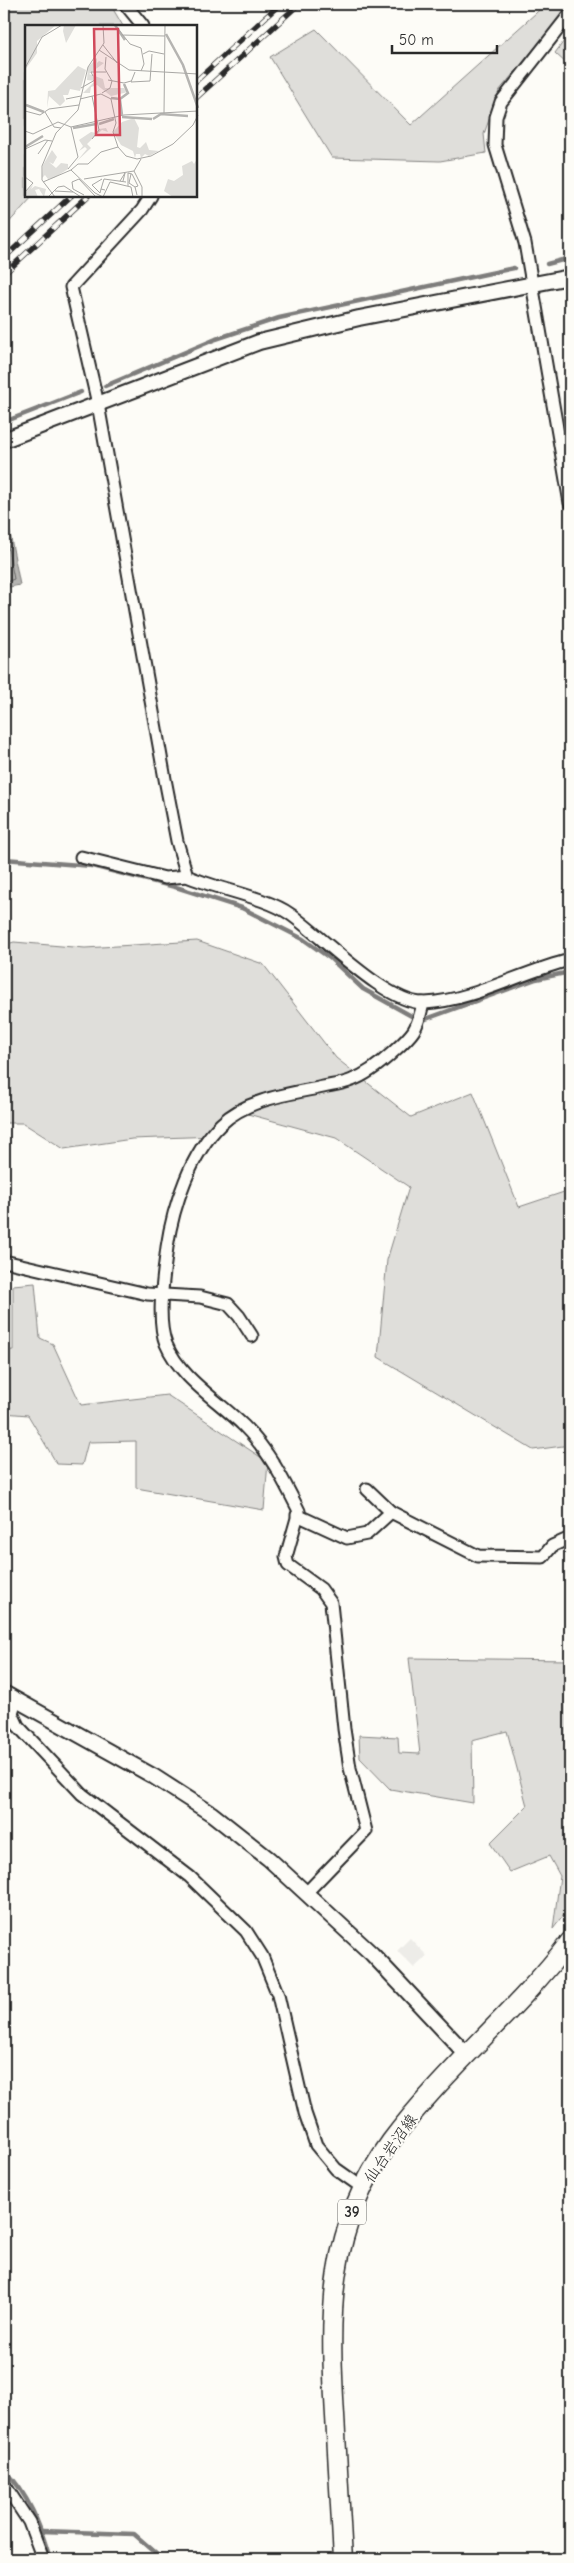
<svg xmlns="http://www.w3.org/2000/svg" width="574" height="2563" font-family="'Comic Neue','Klee One',sans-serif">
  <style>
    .built { fill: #edece8 }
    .green { fill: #dfdeda; stroke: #858482 }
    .water { fill: #b5b4b1; stroke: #7e7d7b }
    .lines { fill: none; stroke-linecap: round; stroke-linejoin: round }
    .shore { stroke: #626261; stroke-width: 1 }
    .stream { stroke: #7e7d7b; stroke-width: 4.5 }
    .minor-casing { stroke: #2b2b2b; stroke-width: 15 }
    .tertiary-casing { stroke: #2b2b2b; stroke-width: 18 }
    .primary-casing { stroke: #2b2b2b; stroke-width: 21 }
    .minor { stroke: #fdfcf7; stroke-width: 11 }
    .tertiary { stroke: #fdfcf7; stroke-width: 14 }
    .primary { stroke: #fdfcf7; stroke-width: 18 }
    .rail-casing { stroke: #2b2b2b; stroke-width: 5.5 }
    .rail { stroke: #fdfcf7; stroke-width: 4; stroke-dasharray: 11; stroke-linecap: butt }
    .labels { text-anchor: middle; stroke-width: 4.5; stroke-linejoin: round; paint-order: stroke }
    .shield { fill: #fdfcf7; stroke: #6a6a68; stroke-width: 1 }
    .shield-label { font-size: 15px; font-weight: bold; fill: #2b2b2b }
    .street-label { font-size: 16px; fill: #2b2b2b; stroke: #fdfcf7 }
    .inset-river { fill: none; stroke: #b5b4b1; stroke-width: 2.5 }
    .inset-road { fill: none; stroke: #a9a8a5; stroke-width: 1 }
    .view { fill: #d1495b; fill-opacity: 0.15; stroke: #d1495b; stroke-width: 2.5 }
    .inset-edge { fill: none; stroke: #2b2b2b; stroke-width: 2.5 }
  </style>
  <rect width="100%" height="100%" fill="#fdfcf7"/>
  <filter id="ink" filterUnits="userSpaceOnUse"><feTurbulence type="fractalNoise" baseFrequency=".02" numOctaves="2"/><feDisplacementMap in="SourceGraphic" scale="10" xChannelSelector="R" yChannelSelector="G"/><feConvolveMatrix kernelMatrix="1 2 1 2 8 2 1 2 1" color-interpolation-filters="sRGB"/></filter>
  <g filter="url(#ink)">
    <polygon class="built" points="410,1938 427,1956 414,1968 397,1951"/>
    <g class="green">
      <polygon points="4,4 110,4 123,26 26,26 26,196 33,196 4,228"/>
      <polygon points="546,4 570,5 499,91 484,134 486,153 440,161 332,158 270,57 316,29 411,125"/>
      <polygon points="570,33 570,67 555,53"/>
      <polygon points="197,941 263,964 336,1058 411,1117 473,1092 519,1207 570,1190 570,1445 533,1450 378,1357 387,1260 409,1187 336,1138 244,1113 216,1136 132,1139 64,1149 23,1123 4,1123 4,945 14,942 85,948"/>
      <polygon points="35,1283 40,1338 53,1344 81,1405 167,1395 268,1462 264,1510 136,1488 136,1441 88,1442 82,1465 57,1464 28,1415 4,1413 4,1351 13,1350 13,1285"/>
      <polygon points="409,1658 570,1660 570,1907 553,1929 560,1876 549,1856 510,1872 490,1843 527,1806 507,1731 472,1740 473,1803 390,1789 360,1758 359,1735 398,1737 399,1753 420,1754"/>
    </g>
    <polygon class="water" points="4,502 20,585 4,588"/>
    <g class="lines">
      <polyline class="shore" points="4,528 14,579 4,583"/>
      <g class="stream">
        <polyline points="547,264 570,258"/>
        <polyline points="105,386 216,339 279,318 514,268"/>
        <polyline points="4,422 81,392"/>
        <polyline points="4,859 92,866 179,888 242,908 303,939 331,959 363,989 415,1018 426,1019 536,979 570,972"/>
        <path d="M 4,2469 C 29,2495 40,2525 50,2559"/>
        <polyline points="42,2531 134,2534 163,2559"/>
      </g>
      <defs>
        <g id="minor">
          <polyline points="125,4 143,26"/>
          <polyline points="570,14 501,102 496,117 495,145 525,243 570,503"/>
          <path d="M 151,196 L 142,210 L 71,287 L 98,404 L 165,779 L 177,841 L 187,876 C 216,889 266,897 290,914 C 322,936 387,1005 425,1003 C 472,1001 523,971 570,960"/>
          <polyline points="81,857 165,878 187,876"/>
          <polyline points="4,1261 147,1294 200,1297 228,1304 239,1316 252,1336"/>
          <polyline points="367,1489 391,1512"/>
          <polyline points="297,1515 347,1538 367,1534 391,1512 478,1556 543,1557 552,1546 570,1538"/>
          <polyline points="16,1700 12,1713 18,1726 82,1794 190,1877 246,1931 262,1956 278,1995 305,2113 316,2145 336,2169 363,2188"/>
          <path d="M 306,1893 L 366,1831 L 350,1768 L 344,1729 L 331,1603 L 321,1589 L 288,1565 L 286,1557 L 299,1511 C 283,1479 269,1451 244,1426 C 219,1401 180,1378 166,1344 C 156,1319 164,1273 167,1247 C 173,1206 191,1153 221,1124 C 247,1099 289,1094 323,1087 C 332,1085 343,1084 352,1080 C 368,1074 380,1064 392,1053 C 413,1034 417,1031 423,1003"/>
          <polyline points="4,2484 29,2522 43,2559"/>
        </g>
        <g id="tertiary">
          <polyline points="4,440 259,342 359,318 570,277"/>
          <polyline points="4,1693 153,1776 212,1814 269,1859 372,1954 466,2054"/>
        </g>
        <path id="primary" d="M 343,2559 C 340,2511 338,2464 335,2416 C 329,2313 327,2229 391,2141 C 445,2069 516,2012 570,1941"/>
      </defs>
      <use href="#minor" class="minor-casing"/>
      <use href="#tertiary" class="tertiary-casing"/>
      <use href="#primary" class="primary-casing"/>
      <use href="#minor" class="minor"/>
      <use href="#tertiary" class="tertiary"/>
      <use href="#primary" class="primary"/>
      <defs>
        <g id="rail">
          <polyline points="196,81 280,4"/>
          <polyline points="196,98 299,4"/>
          <polyline points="4,258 71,196"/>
          <polyline points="4,274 88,196"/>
        </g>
      </defs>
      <use href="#rail" class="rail-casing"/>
      <use href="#rail" class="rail"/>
    </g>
  </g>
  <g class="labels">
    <rect class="shield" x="338" y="2199.5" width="28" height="25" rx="4"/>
    <g class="shield-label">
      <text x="352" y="2217">39</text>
    </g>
    <g class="street-label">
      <text transform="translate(390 2148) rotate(-55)" y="6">仙台岩沼線</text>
    </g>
  </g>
  <g transform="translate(25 25)">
    <rect width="172" height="172" fill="#fdfcf7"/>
    <path d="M 0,0 L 31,0 L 12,16 L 12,28 L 0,45 ZM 39,0 L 51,0 L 41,18 L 38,6 ZM 72,33 L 72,38 L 74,36 L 79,38 L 64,49 L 78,54 L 80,63 L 99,63 L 103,67 L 86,71 L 72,60 L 66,62 L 65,68 L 58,68 L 70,56 L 62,55 L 63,42 ZM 53,41 L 61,45 L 55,66 L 45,64 L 43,70 L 38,70 L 40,76 L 35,81 L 24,71 L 22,83 L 23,66 L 30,65 ZM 109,93 L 114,103 L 112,122 L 115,123 L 121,117 L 124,125 L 134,126 L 124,131 L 120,129 L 116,133 L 115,129 L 111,129 L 110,133 L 108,126 L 96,120 L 88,107 L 97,97 ZM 81,103 L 83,107 L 77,105 L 67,114 L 62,119 L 66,123 L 52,136 L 62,124 L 60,122 L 54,126 L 58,121 L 54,115 L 66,107 L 72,108 L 74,104 ZM 27,125 L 32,132 L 28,139 L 24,137 L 31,143 L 36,138 L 43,139 L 43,144 L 29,153 L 23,154 L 20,150 L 17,153 L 18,140 ZM 172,134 L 172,172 L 148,172 L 139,166 L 143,154 L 149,156 L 158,150 L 157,141 L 167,136 L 169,139 ZM 8,160 L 6,164 L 10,161 L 21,164 L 19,172 L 14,164 L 10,165 L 13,172 L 1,172 L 0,167 Z" fill="#dfdeda"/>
    <path class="inset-river" d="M 90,0 L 100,15M 141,9 L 158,40 L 173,83M 86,73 L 95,74 L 103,68 L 99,59M 95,75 L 97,90M 1,80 L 19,87M 97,92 L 127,94M 128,94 L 136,89 L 163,91M 74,99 L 89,94M 48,103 L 71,99M 0,122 L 18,111"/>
    <path class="inset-road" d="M 90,0 L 105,19 L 116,23 L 119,39 L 116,46M 96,10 L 140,11M 78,20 L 92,38M 74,25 L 104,45 L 173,49M 118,29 L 124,26 L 139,29M 0,43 L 17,12 L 37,0M 110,47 L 106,57 L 125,56 L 127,29M 68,51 L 66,47 L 81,47M 83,55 L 99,58 L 106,56M 56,63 L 70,55M 77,68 L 85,63 L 87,56 L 80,44 L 81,32M 67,71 L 74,105 L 67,114M 41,74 L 56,71M 55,74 L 76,69 L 86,74 L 91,98 L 88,107 L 93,122 L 101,131 L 112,134 L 126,131 L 148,119 L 168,100 L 173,90M 0,86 L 15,90 L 24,84 L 54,80M 20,87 L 29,102 L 36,103M 139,88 L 140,0M 0,106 L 8,109 L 33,97 L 46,102 L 99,90 L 173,86M 0,124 L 20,115 L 27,116M 13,129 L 23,115M 116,134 L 109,146 L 117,162 L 117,172M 43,144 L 53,132 L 46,102M 46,145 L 53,139 L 63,139 L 76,127 L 93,122M 106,149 L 104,158 L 110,162 L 112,170M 0,152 L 8,158 L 0,167M 59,154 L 109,146M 95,156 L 100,148 L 98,156M 18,157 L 46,145 L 70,168 L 78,172M 103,161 L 103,148 L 107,149 L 113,161 L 110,162M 76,164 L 75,168 L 67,160 L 77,154M 80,165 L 76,164 L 79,154 L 101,157M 30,166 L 48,167M 59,170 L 48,164 L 47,157 L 54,154 L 71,172M 23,172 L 33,162 L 39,161 L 56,172M 30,172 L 17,155 L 17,141 L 31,108 L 53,85 L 63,42 L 79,18 L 78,0M 78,172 L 85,157 L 106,162 L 108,172"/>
    <path class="view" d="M 69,4 L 93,4 L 95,110 L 71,110 Z"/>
    <rect width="172" height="172" class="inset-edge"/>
  </g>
  <rect width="574" height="2563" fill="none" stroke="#fdfcf7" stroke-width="20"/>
  <rect x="10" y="10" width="554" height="2543" fill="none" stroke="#2b2b2b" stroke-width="2" filter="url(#ink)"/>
  <path d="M392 45v8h105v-8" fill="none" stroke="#2b2b2b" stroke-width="2.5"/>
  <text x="399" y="45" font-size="15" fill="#2b2b2b" stroke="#fdfcf7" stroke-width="4" paint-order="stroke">50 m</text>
</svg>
